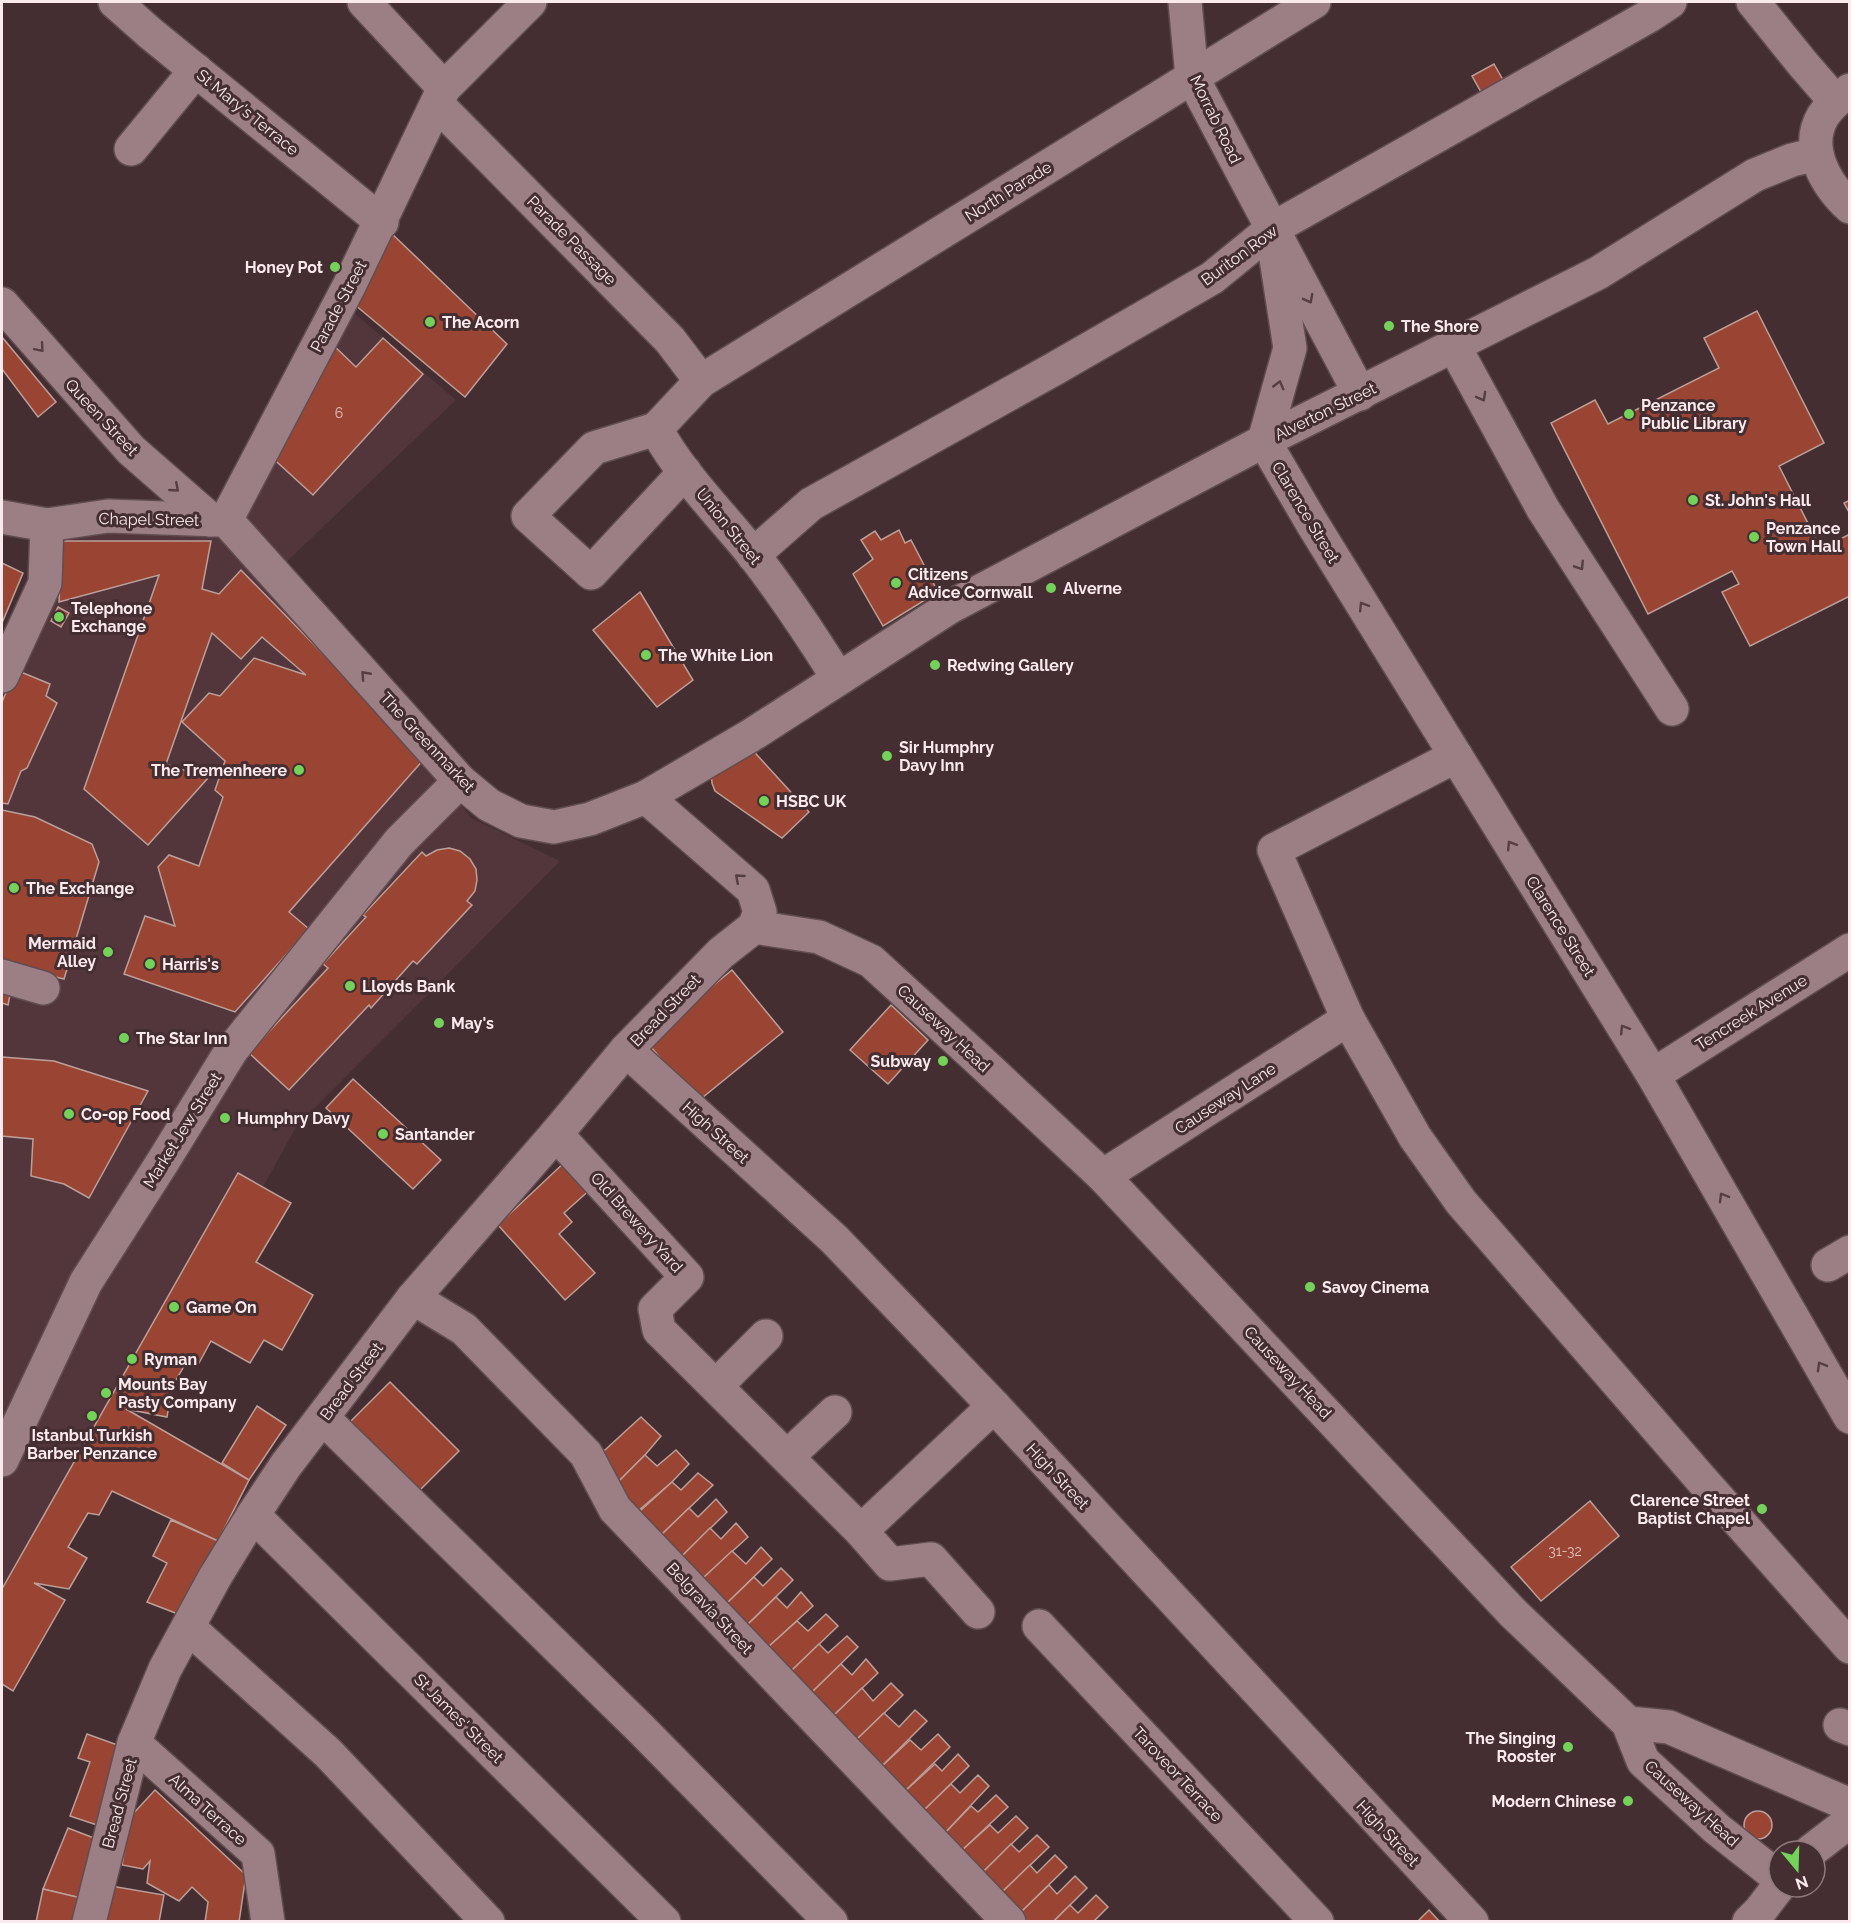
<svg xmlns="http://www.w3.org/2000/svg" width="1851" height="1923" font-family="Raleway,sans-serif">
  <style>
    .built { fill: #53363c }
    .building { fill: #9a4533; stroke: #bc9f99; stroke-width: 1.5 }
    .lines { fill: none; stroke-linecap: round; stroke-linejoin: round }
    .minor-casing { stroke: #614d51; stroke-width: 36 }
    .minor { stroke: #9b7f84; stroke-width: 33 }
    .oneway { stroke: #563e42 }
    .poi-dot { fill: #74d25b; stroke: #452e32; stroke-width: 2 }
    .labels { text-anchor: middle; stroke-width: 6; stroke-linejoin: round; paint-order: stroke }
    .number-label { font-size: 14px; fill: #e2c1be }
    .street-label { font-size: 16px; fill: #faeaed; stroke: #452e32 }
    .poi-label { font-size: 16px; font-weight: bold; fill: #faeaed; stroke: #452e32; text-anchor: start }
  </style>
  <rect width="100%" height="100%" fill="#452e32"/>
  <polygon class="built" points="333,295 456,400 282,566 471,818 560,861 296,1127 58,1559 2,1645 2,653 57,534 220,514"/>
  <g class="building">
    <polygon points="1494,64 1507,87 1485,99 1472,76"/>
    <polygon points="390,232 507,344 465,397 354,304"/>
    <polygon points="1757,311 1824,443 1779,466 1821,549 1850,534 1850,596 1750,646 1722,592 1739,584 1732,571 1648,614 1551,423 1595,400 1608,424 1719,368 1704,338"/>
    <polygon points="2,337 56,402 38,417 2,369"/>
    <polygon points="383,338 423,374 313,495 266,452 333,345 356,367"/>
    <polygon points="1850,500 1850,514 1844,503"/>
    <polygon points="899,530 905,543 911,540 938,592 883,626 853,574 873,559 861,540 875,531 881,540"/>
    <polygon points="62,541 211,541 202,589 219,594 241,570 425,758 289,912 309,929 235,1012 124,974 145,916 175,926 158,867 169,855 199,866 223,797 215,790 225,761 182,722 209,693 220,696 254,658 306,675 262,637 241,659 212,633 166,764 208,778 148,845 84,789 159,575 59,602"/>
    <polygon points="2,563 23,573 2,623"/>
    <polygon points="640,592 693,680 657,707 593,630"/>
    <polygon points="58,607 69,613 61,627 51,621"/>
    <polygon points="16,670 50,684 46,696 57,703 27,768 21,771 8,804 2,803 2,702"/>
    <polygon points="747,744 809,812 782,838 715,791 712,783 711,773"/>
    <polygon points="2,810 35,817 92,844 99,862 64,979 2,964"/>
    <polygon points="449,848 460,851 470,859 476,869 477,880 475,891 467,901 472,905 417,964 413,961 371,1008 369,1005 289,1090 249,1053 328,968 323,964 366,917 363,915 422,852 426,856 437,850"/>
    <polygon points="732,970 783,1032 697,1102 646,1041"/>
    <polygon points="2,982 12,985 8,1005 2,1003"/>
    <polygon points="891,1005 928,1040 888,1084 850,1050"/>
    <polygon points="2,1057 54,1061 148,1091 89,1198 64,1184 31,1176 33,1139 2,1136"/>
    <polygon points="353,1079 441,1160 413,1189 326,1108"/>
    <polygon points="568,1159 593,1187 564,1213 572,1222 559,1234 595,1273 565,1300 498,1225"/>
    <polygon points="238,1173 291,1203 256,1262 313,1295 282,1350 264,1340 250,1363 211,1341 199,1363 187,1361 172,1387 167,1417 126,1409 249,1480 218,1541 112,1491 99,1515 88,1513 68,1547 87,1558 69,1589 34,1583 65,1600 13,1691 2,1684 2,1589"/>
    <polygon points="390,1382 459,1451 419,1491 350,1422"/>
    <polygon points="257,1406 286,1425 249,1480 222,1463"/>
    <polygon points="641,1417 661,1436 645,1455 616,1484 594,1460"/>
    <polygon points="676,1450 689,1464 672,1482 638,1511 616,1484 645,1455 657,1466"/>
    <polygon points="698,1473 713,1485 660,1536 640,1511 672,1482 681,1490"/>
    <polygon points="716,1499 727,1512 681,1557 660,1536 689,1508 698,1517"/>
    <polygon points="1590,1501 1619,1536 1541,1601 1511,1567"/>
    <polygon points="171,1520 218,1541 178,1614 147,1602 167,1563 153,1556"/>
    <polygon points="736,1523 748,1537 702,1579 681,1557 710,1528 721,1539"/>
    <polygon points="761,1547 772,1559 725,1605 702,1579 732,1551 746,1564"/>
    <polygon points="781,1568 793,1580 746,1626 725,1605 754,1577 763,1586"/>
    <polygon points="801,1592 813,1606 767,1648 746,1626 776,1597 787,1608"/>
    <polygon points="826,1614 838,1626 790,1672 767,1648 797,1621 808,1631"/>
    <polygon points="847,1636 858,1647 811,1693 790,1672 819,1644 828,1653"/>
    <polygon points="866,1659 878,1673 832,1717 811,1693 841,1664 852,1675"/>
    <polygon points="891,1683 903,1695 855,1741 832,1717 862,1688 873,1701"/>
    <polygon points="915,1710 927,1721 880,1768 855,1741 884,1713 899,1727"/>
    <polygon points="87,1734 123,1747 100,1826 70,1816 90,1762 78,1758"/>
    <polygon points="938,1734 950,1747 904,1792 880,1768 910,1740 921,1750"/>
    <polygon points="958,1754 969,1766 922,1812 904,1792 935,1764 942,1771"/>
    <polygon points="978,1775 989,1786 943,1835 922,1812 951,1784 960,1793"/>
    <polygon points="155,1790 246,1875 239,1922 205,1922 208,1902 192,1887 179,1901 147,1883 150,1861 143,1869 122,1865 130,1817"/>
    <polygon points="996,1795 1008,1807 960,1852 943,1835 971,1806 978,1812"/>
    <circle cx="1758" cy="1825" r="14"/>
    <polygon points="1016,1816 1028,1828 981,1874 960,1852 990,1825 998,1833"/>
    <polygon points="68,1828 99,1840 81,1898 43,1889"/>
    <polygon points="1037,1835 1049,1847 1001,1893 981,1874 1011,1844 1019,1852"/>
    <polygon points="1055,1855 1067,1867 1020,1913 1001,1893 1030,1865 1037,1873"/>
    <polygon points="1075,1876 1087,1888 1053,1922 1028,1922 1020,1913 1049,1885 1057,1894"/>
    <polygon points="111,1886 164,1895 159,1922 104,1922"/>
    <polygon points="43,1889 81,1898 76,1922 36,1922"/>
    <polygon points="1096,1895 1108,1907 1093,1922 1053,1922 1070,1905 1078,1913"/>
    <polygon points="1429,1910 1440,1922 1417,1922"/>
  </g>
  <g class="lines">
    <defs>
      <g id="minor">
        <polyline points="115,2 150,33 382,222"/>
        <polyline points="364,2 444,88"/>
        <polyline points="1185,2 1192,77 1360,394"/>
        <polyline points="1753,2 1803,64 1835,101"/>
        <path d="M 1850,90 C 1840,97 1830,105 1823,116 C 1804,148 1826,185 1850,207"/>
        <polyline points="437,104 670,340 701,381"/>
        <polyline points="131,149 196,70"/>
        <polyline points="2,304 131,450 211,520"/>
        <polyline points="1454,346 1543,509 1672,709"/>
        <polyline points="656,429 594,448 528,516 591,573 685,472"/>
        <polyline points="1264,441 1312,523 1653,1075 1850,1417"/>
        <polyline points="1264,441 1290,348 1275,252"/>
        <polyline points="2,517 47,525 108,516 219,520"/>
        <polyline points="226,520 460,781 489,805 521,821 554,827 590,819 646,797 750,736 950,607 1264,441 1598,273 1755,175 1792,160 1817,154"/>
        <polyline points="226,520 349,286 444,88 530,2"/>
        <polyline points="753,555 811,504 1054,369 1212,278 1272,229 1649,16 1670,2"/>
        <polyline points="2,676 45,583 47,525"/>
        <path d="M 838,678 C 811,635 783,593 752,553 C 719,512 681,475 656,429 L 701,381 L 1314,2"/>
        <polyline points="1456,756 1274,850 1348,1019 1415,1137 1461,1202 1701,1479 1850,1647"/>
        <polyline points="754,927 819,937 871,961 978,1059 1103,1176 1512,1612 1628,1723 1643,1761 1717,1829 1779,1878"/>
        <polyline points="2,976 43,988"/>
        <polyline points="626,1050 834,1239 994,1406 1472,1922"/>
        <polyline points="1653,1075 1850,950"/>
        <polyline points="556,1134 687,1277 655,1309 659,1330 861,1531 994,1406"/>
        <polyline points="1103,1176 1348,1019"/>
        <polyline points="1828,1265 1850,1252"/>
        <polyline points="413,1298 464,1329 586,1454 615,1509 1009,1922"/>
        <polyline points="716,1386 766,1336"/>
        <polyline points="323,1418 640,1728 831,1922"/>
        <polyline points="787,1457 835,1412"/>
        <polyline points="2,1460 86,1282 162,1163 231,1051 399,842 460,781"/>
        <polyline points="253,1515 664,1922"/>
        <polyline points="861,1531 890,1564 931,1559 978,1612"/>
        <polyline points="1039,1626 1317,1922"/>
        <polyline points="188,1627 328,1753 488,1922"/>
        <polyline points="1628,1723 1669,1727 1850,1805"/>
        <polyline points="1840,1725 1850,1729"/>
        <polyline points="134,1743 258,1854 268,1922"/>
        <polyline points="1811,1851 1850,1821"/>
        <polyline points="89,1922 134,1743 165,1669 215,1577 253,1515 286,1465 413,1298 556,1134 626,1050 721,953 754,927 760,912 753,890 646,797"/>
        <polyline points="1749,1922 1760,1911 1779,1886"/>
      </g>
    </defs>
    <use href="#minor" class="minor-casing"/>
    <use href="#minor" class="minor"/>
  </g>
  <defs><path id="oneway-chevron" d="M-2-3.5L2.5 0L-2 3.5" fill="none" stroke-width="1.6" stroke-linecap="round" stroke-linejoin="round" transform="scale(1.5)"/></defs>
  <g class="oneway">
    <use href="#oneway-chevron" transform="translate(1309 299) rotate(62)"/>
    <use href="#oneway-chevron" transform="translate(40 348) rotate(49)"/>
    <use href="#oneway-chevron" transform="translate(1279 385) rotate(-75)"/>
    <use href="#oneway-chevron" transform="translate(1482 397) rotate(61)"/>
    <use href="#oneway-chevron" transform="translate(175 488) rotate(41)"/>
    <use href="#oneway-chevron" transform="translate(1580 566) rotate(57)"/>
    <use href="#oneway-chevron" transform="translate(1363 606) rotate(-122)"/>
    <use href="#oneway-chevron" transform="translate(365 675) rotate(-132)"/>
    <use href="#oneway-chevron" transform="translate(1511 845) rotate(-122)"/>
    <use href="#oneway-chevron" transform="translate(739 878) rotate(-139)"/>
    <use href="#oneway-chevron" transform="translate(1624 1029) rotate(-122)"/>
    <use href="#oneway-chevron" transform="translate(1723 1197) rotate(-120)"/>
    <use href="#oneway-chevron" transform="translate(1821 1366) rotate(-120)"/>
  </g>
  <g class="poi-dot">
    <circle cx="335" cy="267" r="6"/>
    <circle cx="430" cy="322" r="6"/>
    <circle cx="1389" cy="326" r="6"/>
    <circle cx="1629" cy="414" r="6"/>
    <circle cx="1693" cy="500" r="6"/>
    <circle cx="1754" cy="537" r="6"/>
    <circle cx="896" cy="583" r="6"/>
    <circle cx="1051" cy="588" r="6"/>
    <circle cx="59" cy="617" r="6"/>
    <circle cx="646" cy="655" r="6"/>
    <circle cx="935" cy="665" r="6"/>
    <circle cx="887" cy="756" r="6"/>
    <circle cx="299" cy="770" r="6"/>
    <circle cx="764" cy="801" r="6"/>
    <circle cx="14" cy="888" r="6"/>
    <circle cx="108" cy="952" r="6"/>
    <circle cx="150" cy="964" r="6"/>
    <circle cx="350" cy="986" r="6"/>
    <circle cx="439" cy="1023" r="6"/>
    <circle cx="124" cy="1038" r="6"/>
    <circle cx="943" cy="1061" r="6"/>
    <circle cx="69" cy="1114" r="6"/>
    <circle cx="225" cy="1118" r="6"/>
    <circle cx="383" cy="1134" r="6"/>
    <circle cx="1310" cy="1287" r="6"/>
    <circle cx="174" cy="1307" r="6"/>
    <circle cx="132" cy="1359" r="6"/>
    <circle cx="106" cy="1393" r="6"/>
    <circle cx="92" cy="1416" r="6"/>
    <circle cx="1762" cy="1509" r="6"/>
    <circle cx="1568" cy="1747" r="6"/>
    <circle cx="1628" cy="1801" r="6"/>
  </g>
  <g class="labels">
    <g class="number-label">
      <text x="339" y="418">6</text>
      <text x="1565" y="1556">31-32</text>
    </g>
    <g class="street-label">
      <text transform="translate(248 112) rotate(39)" y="6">St Mary's Terrace</text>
      <text transform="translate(1216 119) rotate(64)" y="6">Morrab Road</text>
      <text transform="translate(1008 191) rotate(-32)" y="6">North Parade</text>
      <text transform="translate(572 240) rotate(45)" y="6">Parade Passage</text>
      <text transform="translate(1239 255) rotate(-36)" y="6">Buriton Row</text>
      <text transform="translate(338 306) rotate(-62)" y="6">Parade Street</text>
      <text transform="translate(1325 411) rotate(-26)" y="6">Alverton Street</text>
      <text transform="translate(102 417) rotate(47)" y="6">Queen Street</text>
      <text transform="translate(1306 512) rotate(59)" y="6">Clarence Street</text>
      <text transform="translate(149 519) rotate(1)" y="6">Chapel Street</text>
      <text transform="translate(729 526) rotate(51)" y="6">Union Street</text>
      <text transform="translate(428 742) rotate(47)" y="6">The Greenmarket</text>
      <text transform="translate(1561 926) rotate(58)" y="6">Clarence Street</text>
      <text transform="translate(665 1010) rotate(-46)" y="6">Bread Street</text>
      <text transform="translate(1751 1012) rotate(-32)" y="6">Tencreek Avenue</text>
      <text transform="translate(944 1028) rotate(43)" y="6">Causeway Head</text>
      <text transform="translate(1225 1098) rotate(-33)" y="6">Causeway Lane</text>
      <text transform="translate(182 1130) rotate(-58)" y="6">Market Jew Street</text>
      <text transform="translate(716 1132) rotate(42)" y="6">High Street</text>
      <text transform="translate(637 1222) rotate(48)" y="6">Old Brewery Yard</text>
      <text transform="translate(1288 1372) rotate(47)" y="6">Causeway Head</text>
      <text transform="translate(351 1381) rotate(-53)" y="6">Bread Street</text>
      <text transform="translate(1058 1476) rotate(47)" y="6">High Street</text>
      <text transform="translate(710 1608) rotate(47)" y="6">Belgravia Street</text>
      <text transform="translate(459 1718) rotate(45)" y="6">St James' Street</text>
      <text transform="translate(1178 1774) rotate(47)" y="6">Taroveor Terrace</text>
      <text transform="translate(119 1803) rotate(-75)" y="6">Bread Street</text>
      <text transform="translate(1692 1803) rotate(42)" y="6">Causeway Head</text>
      <text transform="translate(208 1809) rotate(42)" y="6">Alma Terrace</text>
      <text transform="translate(1388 1833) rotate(47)" y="6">High Street</text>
    </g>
    <g class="poi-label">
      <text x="323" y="273" text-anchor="end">Honey Pot</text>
      <text x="442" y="328">The Acorn</text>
      <text x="1401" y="332">The Shore</text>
      <text x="1641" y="411">Penzance<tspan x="1641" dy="18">Public Library</tspan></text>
      <text x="1705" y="506">St. John's Hall</text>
      <text x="1766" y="534">Penzance<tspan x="1766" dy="18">Town Hall</tspan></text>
      <text x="908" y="580">Citizens<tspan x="908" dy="18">Advice Cornwall</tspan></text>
      <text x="1063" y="594">Alverne</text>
      <text x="71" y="614">Telephone<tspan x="71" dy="18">Exchange</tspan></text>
      <text x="658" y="661">The White Lion</text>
      <text x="947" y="671">Redwing Gallery</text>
      <text x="899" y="753">Sir Humphry<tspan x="899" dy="18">Davy Inn</tspan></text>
      <text x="287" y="776" text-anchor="end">The Tremenheere</text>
      <text x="776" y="807">HSBC UK</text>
      <text x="26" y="894">The Exchange</text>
      <text x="96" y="949" text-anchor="end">Mermaid<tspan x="96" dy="18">Alley</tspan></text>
      <text x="162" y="970">Harris's</text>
      <text x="362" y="992">Lloyds Bank</text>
      <text x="451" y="1029">May's</text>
      <text x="136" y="1044">The Star Inn</text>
      <text x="931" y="1067" text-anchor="end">Subway</text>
      <text x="81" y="1120">Co-op Food</text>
      <text x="237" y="1124">Humphry Davy</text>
      <text x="395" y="1140">Santander</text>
      <text x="1322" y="1293">Savoy Cinema</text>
      <text x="186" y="1313">Game On</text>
      <text x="144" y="1365">Ryman</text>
      <text x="118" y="1390">Mounts Bay<tspan x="118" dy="18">Pasty Company</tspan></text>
      <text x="92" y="1441" text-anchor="middle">Istanbul Turkish<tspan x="92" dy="18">Barber Penzance</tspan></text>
      <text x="1750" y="1506" text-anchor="end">Clarence Street<tspan x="1750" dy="18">Baptist Chapel</tspan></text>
      <text x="1556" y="1744" text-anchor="end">The Singing<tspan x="1556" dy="18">Rooster</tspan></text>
      <text x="1616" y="1807" text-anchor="end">Modern Chinese</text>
    </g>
  </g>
  <rect width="1851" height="1923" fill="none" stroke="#faeaed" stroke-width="6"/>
  <g transform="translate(1797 1869) rotate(161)"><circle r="28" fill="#452e32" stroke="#8d797d" stroke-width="1.5"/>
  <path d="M0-4.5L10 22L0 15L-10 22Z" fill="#74d25b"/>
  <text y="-9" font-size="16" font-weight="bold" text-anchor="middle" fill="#faeaed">N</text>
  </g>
</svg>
